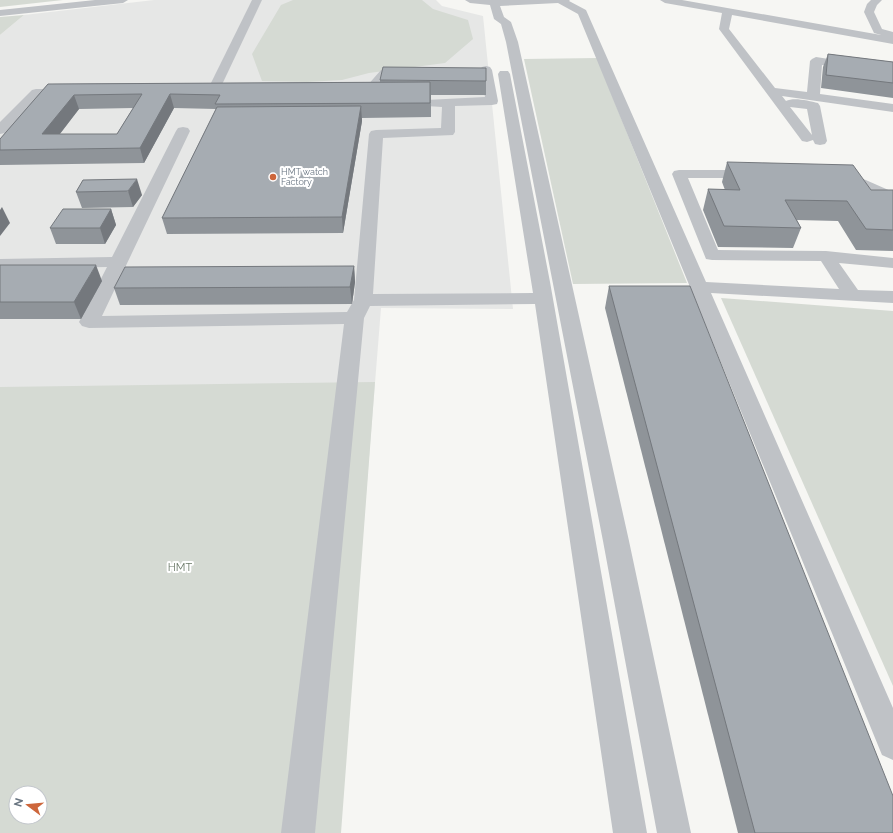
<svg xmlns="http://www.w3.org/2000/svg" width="893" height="833" font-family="Raleway,sans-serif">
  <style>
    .built { fill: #e6e7e6; fill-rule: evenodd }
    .green { fill: #d5dad3; fill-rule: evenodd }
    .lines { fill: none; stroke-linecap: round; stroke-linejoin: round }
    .minor { fill: #bfc2c6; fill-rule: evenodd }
    .wall { fill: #8f9499; fill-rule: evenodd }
    .shaded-wall { fill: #74787d }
    .building { fill: #a6acb2; stroke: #74787d; fill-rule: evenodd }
    .poi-dot { fill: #cd663b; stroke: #fff; stroke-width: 1.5 }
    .labels { text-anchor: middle; stroke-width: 4; stroke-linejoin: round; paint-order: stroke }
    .far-poi-label { font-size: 9px; fill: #687480; stroke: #fff; text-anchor: start }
    .park-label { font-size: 11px; fill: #697866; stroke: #fff }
  </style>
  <rect width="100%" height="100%" fill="#f6f6f3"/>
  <path class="built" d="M 154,0 L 436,0 L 442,6 L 483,16 L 513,309 L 381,308 L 339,833 L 0,833 L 0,35 L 24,15 ZM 16,793 L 40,793 L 40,817 L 16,817 Z"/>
  <g class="green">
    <polygon points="0,0 63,0 0,7"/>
    <polygon points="293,0 422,0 433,9 468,20 473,39 445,63 369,73 342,80 307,82 262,81 252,54 281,5"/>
    <polygon points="24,15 0,35 0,17"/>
    <polygon points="597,58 687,283 573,284 524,59"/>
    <polygon points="721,298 893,311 893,686"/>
    <path d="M 375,382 L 341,833 L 0,833 L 0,387 ZM 16,793 L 40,793 L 40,817 L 16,817 Z"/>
  </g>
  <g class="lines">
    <g class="minor">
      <polygon points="95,0 128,0 123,3 0,16 0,10"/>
      <polygon points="252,0 262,0 218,93 216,96 208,96 206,93"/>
      <polygon points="465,0 570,0 569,1 586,10 706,282 839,289 821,261 712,260 706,259 672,174 674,171 679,170 753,170 758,171 760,174 758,177 753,178 688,178 718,250 826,251 893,258 893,268 839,263 858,290 893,291 893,303 711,293 893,708 893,760 882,755 578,14 558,3 500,6 504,17 511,22 518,42 629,541 691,833 657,833 603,541 506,42 501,24 494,19 490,5 470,3"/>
      <path d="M 660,0 L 682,0 L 881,35 L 874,33 L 864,12 L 867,4 L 871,0 L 882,0 L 877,5 L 874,12 L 882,29 L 893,32 L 893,44 L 732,15 L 729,29 L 775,88 L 807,92 L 810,61 L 812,59 L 816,57 L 893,69 L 893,77 L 822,65 L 820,94 L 893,104 L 893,112 L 782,96 L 786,101 C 794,97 809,101 818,103 L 820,106 L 827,141 L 825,144 L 820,145 L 815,144 L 813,140 L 807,142 L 802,141 L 719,29 L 722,13 L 665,3 ZM 790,107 L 807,109 L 812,135 Z"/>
      <polygon points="486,66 490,67 492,70 498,101 497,104 492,105 455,106 455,132 453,135 383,138 373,294 533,293 498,74 500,71 508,71 510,74 550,282 647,833 613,833 535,304 370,306 364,318 315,833 281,833 344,324 89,328 82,326 79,322 107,267 0,269 0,259 112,257 176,131 178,128 183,127 188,128 190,131 102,316 347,312 354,300 369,134 371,131 376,130 441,128 442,107 426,106 425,103 426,100 485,97 480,70 482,67"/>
      <polygon points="385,69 412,70 414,73 412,76 388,77 374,93 350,96 346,95 344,92 346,89 366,87 381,70"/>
      <polygon points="36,89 70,89 74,90 76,93 74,96 70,97 39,97 5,133 0,134 0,122 32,90"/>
      <polygon points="843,170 893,192 893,202 872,194 838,177 836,174 838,171"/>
    </g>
  </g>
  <g class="wall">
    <polygon points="828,54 893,62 893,98 821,88 823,67"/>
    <path d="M 380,80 L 486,81 L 486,95 L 431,95 L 431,117 L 362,118 L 362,121 L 343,233 L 167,234 L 162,218 L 216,109 L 174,108 L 144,163 L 0,165 L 0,139 L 48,84 L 380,82 ZM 133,108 L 117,134 L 60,134 L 79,109 Z"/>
    <polygon points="727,162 871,190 893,190 893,251 856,250 838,221 797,220 801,228 793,248 718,247 703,210 708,189 725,190 722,182"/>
    <polygon points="83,180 142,195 133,207 82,208 76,192"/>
    <polygon points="111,209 116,225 105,244 56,244 50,228"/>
    <polygon points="0,265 102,281 81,319 0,319"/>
    <polygon points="354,266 355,282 352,304 120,305 114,288"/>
    <polygon points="609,286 893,833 738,833 605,308"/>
  </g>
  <g class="shaded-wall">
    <polygon points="170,94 174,108 144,163 140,148"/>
    <polygon points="74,95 79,109 48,149 42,134"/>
    <polygon points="361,106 362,121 343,233 342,217"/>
    <polygon points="137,179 142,195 133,207 128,191"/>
    <polygon points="2,207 10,223 0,236 0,210"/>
    <polygon points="111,209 116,225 105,244 100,228"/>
    <polygon points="96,265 102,281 81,319 74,302"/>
    <polygon points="354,266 355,282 352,304 350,287"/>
  </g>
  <g class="building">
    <polygon points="828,54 893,62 893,83 826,75"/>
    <polygon points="383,67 486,68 486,81 380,80"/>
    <path d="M 430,82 L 430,103 L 215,104 L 220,95 L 170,94 L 140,148 L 0,150 L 0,139 L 48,84 ZM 142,94 L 117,134 L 42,134 L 74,95 Z"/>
    <polygon points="361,106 342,217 162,218 217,107"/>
    <polygon points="727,162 853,165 871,190 893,190 893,230 866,229 847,201 785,200 801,228 724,226 708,189 740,190"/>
    <polygon points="137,179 128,191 76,192 83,180"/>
    <polygon points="63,209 111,209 100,228 50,228"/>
    <polygon points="0,265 96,265 74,302 0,302"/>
    <polygon points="354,266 350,287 114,288 125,267"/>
    <polygon points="609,286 690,286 893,796 893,833 755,833"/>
  </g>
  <circle class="poi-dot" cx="273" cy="177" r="4"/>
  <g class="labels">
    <g class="far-poi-label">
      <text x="281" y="175">HMT watch<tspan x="281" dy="10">Factory</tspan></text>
    </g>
    <g class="park-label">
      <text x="180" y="571">HMT</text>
    </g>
  </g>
  <g transform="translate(28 805) rotate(286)"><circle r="19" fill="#ffffff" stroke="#c3c7cc"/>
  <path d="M0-3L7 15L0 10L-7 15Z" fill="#cd663b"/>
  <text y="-6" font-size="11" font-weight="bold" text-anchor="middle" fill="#687480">N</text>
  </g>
</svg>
